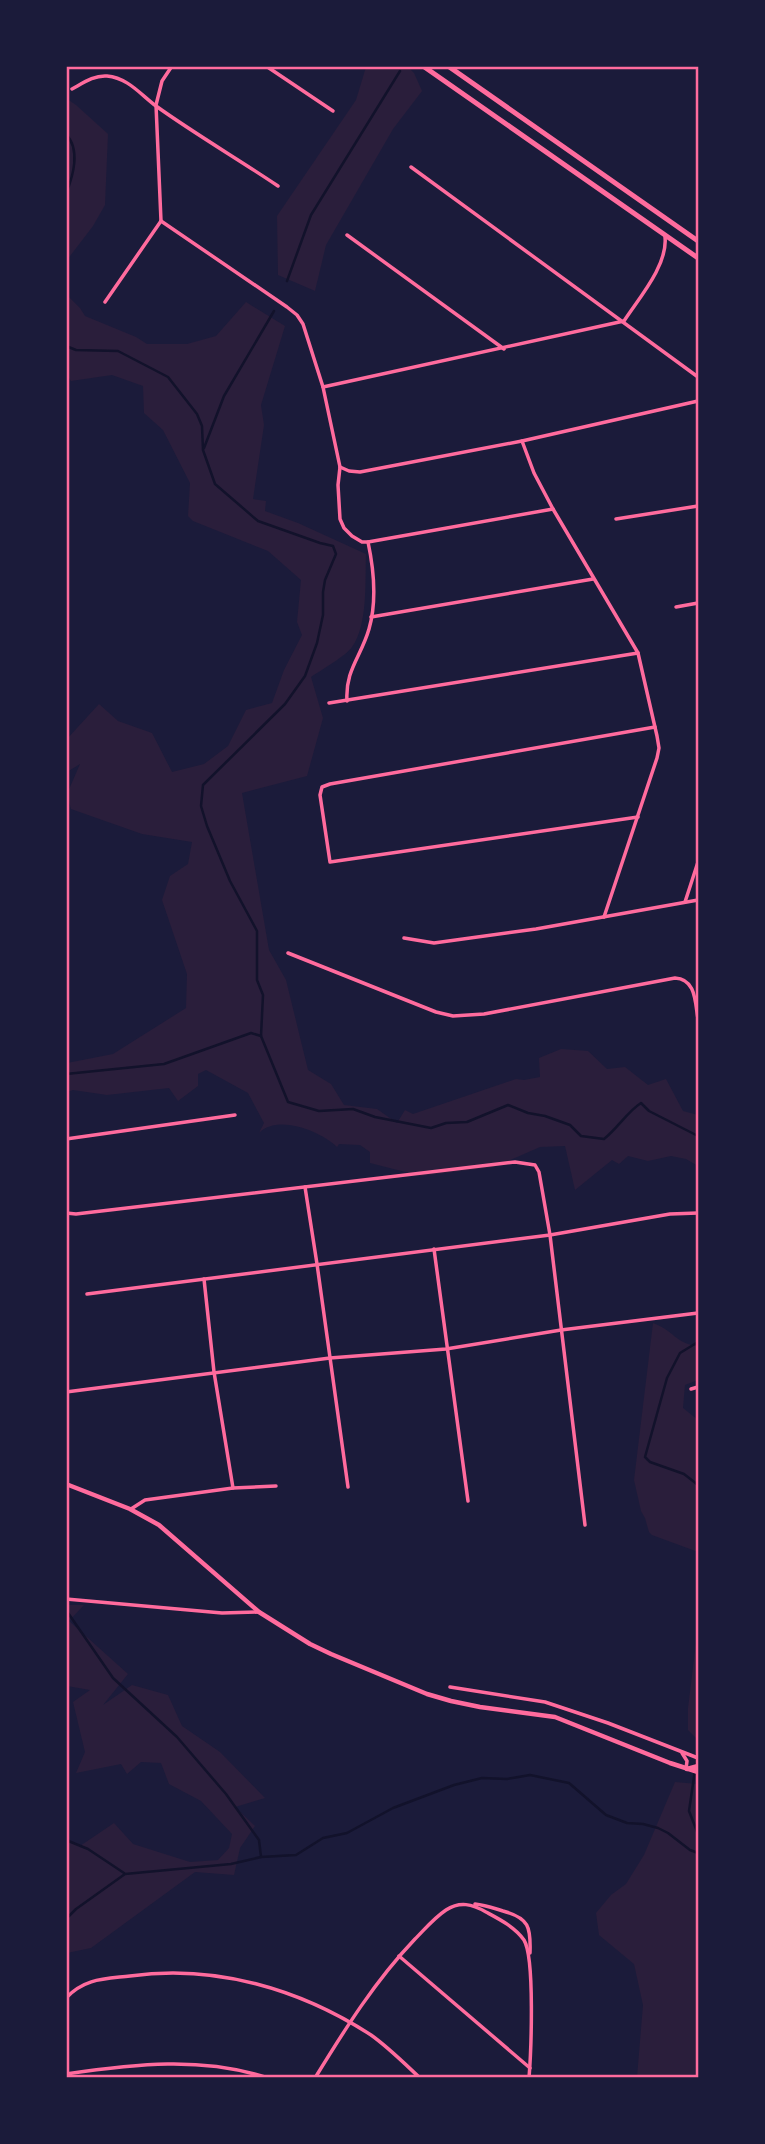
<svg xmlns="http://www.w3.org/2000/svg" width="765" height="2144" font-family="Figtree,sans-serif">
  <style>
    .green { fill: #2a1e3b }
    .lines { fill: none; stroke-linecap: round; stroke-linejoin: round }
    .stream { stroke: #12122b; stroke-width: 2.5 }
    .minor { stroke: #ff6b9d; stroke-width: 3.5 }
    .tertiary { stroke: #ff6b9d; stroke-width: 4.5 }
    .primary { stroke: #ff6b9d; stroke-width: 5 }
    .neatline { fill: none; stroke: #ff6b9d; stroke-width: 2.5 }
  </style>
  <rect width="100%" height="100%" fill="#1b1b3a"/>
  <g class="green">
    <polygon points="366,67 408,67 414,73 422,91 393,129 326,245 315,291 278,275 277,216 356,100"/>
    <polygon points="67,99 76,105 108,134 105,205 93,226 67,260"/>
    <path d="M 67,295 L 80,308 L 85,316 L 136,337 L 147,344 L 187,344 L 216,336 L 246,302 L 285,326 L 261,405 L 264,425 L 253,499 L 266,501 L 265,511 L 298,523 L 366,554 C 365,581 368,625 352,647 C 346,656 321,670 311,677 L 323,718 L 307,776 L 242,793 L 269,950 L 286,980 L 308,1070 L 331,1084 L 344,1105 L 377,1109 L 397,1123 L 405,1110 L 413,1114 L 516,1079 L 524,1080 L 540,1077 L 539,1058 L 561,1049 L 588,1051 L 607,1069 L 625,1067 L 648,1085 L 666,1079 L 683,1111 L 698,1115 L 698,1166 L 686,1159 L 671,1156 L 648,1161 L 628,1156 L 619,1164 L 612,1160 L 575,1190 L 565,1146 L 540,1147 L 494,1167 L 421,1176 L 370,1163 L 370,1152 L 360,1145 L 339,1144 L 337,1147 C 320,1131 278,1114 259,1133 L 264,1123 L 248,1093 L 206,1070 L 198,1074 L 198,1086 L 178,1101 L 169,1088 L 107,1095 L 73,1090 L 67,1092 L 67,1063 L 113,1054 L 186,1008 L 187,974 L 162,900 L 170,876 L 188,864 L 192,842 L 142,834 L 71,809 L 67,794 L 80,764 L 67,772 L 66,740 L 99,704 L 118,721 L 152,733 L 172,772 L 204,764 L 228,746 L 246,710 L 272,703 L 284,670 L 302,635 L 297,622 L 301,580 L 268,551 L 193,521 L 188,516 L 190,483 L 163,430 L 144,413 L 143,386 L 112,375 L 71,381 L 67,375 Z"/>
    <path d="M 653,1323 C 673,1330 676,1344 698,1346 L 698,1380 L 685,1385 L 683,1408 L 698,1420 L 698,1552 L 652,1535 L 649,1532 L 645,1518 L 641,1511 L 634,1480 Z"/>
    <polygon points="67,1605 84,1605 69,1621 128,1674 103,1705 132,1685 168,1695 182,1726 220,1752 265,1798 235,1807 255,1826 240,1848 234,1875 195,1872 91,1948 67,1953 67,1840 80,1846 114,1823 133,1844 190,1862 218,1860 229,1848 232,1834 201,1801 169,1784 161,1763 141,1762 127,1774 121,1764 76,1773 85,1752 73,1702 90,1690 67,1686"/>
    <polygon points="698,1626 698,1739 697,1739 688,1730 688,1708"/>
    <polygon points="675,1782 698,1784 698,2077 637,2077 643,2005 634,1964 599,1935 596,1913 611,1895 626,1884 644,1855"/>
  </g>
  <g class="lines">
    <g class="stream">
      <path d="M 66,134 C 81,150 73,176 66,194"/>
      <polyline points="287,281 311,215 400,71"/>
      <path d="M 66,346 L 76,350 L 118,351 L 168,377 L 197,414 L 202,426 L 203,450 L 215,484 L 258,521 L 320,543 L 333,546 L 336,554 L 325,580 L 323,592 L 323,615 L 317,643 L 305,676 L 285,704 L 203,785 L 201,806 L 207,826 L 230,881 L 257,931 L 257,980 L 263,995 L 261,1036 L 288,1102 L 319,1111 L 353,1109 L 375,1117 L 431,1128 L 446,1123 L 467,1122 L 508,1105 L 528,1113 L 545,1116 L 570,1125 L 581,1136 L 604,1139 C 618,1128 627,1112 641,1103 L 649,1111 L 698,1136"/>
      <polyline points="204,448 224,396 274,311"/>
      <polyline points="66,1074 164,1064 251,1033 261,1036"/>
      <polyline points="698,1342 680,1353 667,1378 645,1457 650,1462 684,1474 698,1485"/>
      <polyline points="66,1610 113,1678 177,1737 226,1794 259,1840 261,1857"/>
      <polyline points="698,1750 689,1811 698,1834"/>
      <polyline points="66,1840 88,1849 124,1873"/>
      <polyline points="66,1919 76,1909 125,1874 231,1864 261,1857 296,1855 323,1838 347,1833 393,1808 454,1785 482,1778 507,1779 530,1775 569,1783 606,1815 627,1823 643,1824 658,1828 668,1833 690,1850 698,1853"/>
    </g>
    <g class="minor">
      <polyline points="266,66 333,111"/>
      <path d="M 72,89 C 83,83 94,75 107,76 C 128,78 140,94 156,106 C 195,134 238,159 278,186"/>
      <polyline points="411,167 698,377"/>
      <path d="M 161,221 L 287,307 L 297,315 L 303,324 L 323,387 L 340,467 L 338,485 L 340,519 L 344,528 L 352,536 L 362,542 L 368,542 C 374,570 377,601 369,629 C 361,657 345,670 347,701"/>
      <polyline points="347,235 504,349"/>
      <polyline points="105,302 161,221 156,105 162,81 172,66"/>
      <path d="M 323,387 L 624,321 C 639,298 668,265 665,237"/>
      <polyline points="522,441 534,473 553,509 638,653 657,736 659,748 657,758 604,917"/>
      <polyline points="340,467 349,471 360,472 522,441 698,401"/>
      <polyline points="616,519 698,506"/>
      <polyline points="368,542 553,509"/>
      <polyline points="676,607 698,603"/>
      <polyline points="371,617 593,579"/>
      <polyline points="329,703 638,653"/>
      <polyline points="638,817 330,862 320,795 322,787 330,784 655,727"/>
      <polyline points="685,902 698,862"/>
      <polyline points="404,938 434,943 536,929 698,900"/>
      <path d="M 288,953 L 436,1012 L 453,1016 L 484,1014 L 675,978 C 696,979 695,1002 698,1019"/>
      <polyline points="66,1139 235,1115"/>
      <polyline points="305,1187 317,1264 348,1487"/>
      <polyline points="66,1213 76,1214 515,1162 535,1165 539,1172 550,1235 585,1525"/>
      <polyline points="434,1249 468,1501"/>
      <polyline points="204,1279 214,1372 233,1488"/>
      <polyline points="87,1294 550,1235 670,1214 698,1213"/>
      <polyline points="691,1389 698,1387"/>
      <polyline points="66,1392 330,1358 446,1349 561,1330 698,1313"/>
      <polyline points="131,1509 145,1500 233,1488 276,1486"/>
      <polyline points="66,1599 222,1613 259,1612"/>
      <polyline points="450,1687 545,1702 608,1723 698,1758"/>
      <polyline points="682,1753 687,1761 686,1769"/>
      <path d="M 475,1904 C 485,1905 493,1908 503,1911 C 529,1918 531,1927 530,1953"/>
      <polyline points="399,1956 530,2068"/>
      <path d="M 66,1998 C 85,1978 105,1979 130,1976 C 215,1964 300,1989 371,2035 C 388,2047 404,2063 420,2078"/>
      <path d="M 66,2074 C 134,2064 202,2056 268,2078"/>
      <path d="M 315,2078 C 345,2029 375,1981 415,1939 C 425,1929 434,1918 446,1910 C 460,1901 472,1904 486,1912 C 499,1919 515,1927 524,1940 C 535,1958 531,2053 529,2078"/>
    </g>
    <g class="tertiary">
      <polyline points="66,1484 130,1509 159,1525 259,1612 310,1644 331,1654 427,1694 451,1701 480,1707 555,1717 670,1763 698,1772"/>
      <polyline points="687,1769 698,1766"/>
    </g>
    <g class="primary">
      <polyline points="423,66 698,258"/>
      <polyline points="448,66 698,241"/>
    </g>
  </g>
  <rect width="765" height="2144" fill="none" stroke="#1b1b3a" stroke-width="136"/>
  <rect x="68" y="68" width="629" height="2008" class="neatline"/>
</svg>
